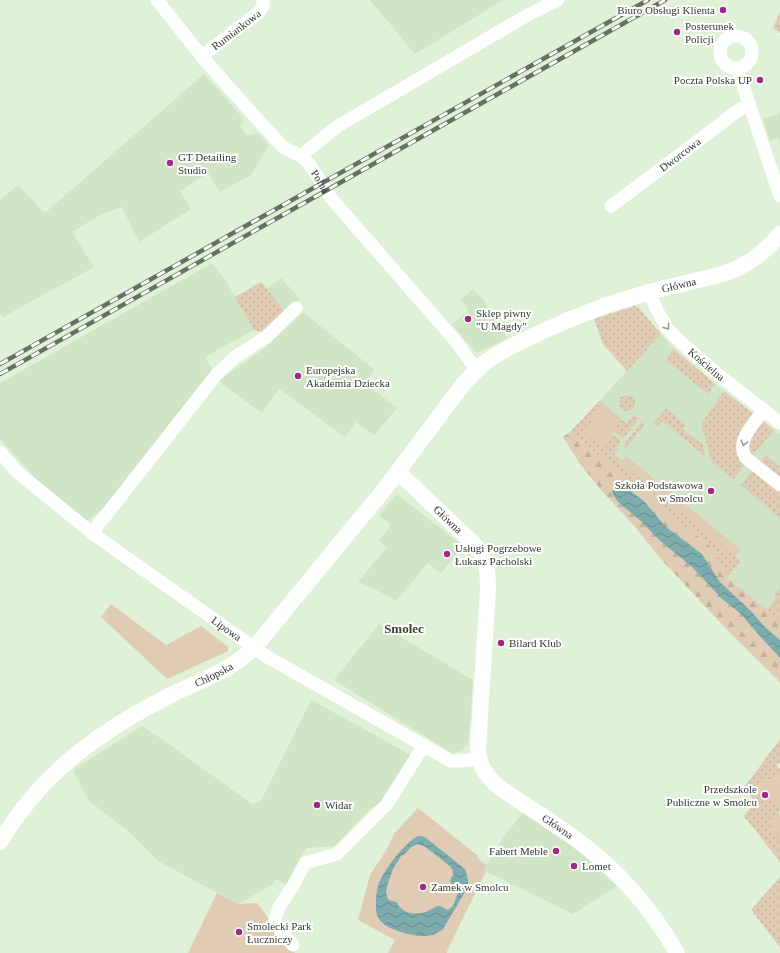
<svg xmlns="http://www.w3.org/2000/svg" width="780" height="953" font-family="'Times New Roman',serif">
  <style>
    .built { fill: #d0e5c5 }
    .grass { fill: url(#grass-dots) }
    .forest { fill: url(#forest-firs) }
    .park { fill: #e0ccb4 }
    .water { fill: url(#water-waves); fill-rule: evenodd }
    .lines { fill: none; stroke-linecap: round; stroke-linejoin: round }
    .minor { stroke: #fff; stroke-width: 13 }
    .tertiary { stroke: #fff; stroke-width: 16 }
    .rail-casing { stroke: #677061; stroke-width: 4.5 }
    .rail { stroke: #fff; stroke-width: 3; stroke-dasharray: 9; stroke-linecap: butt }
    .oneway { stroke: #999c97 }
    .poi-dot { fill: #9f2a84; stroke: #fff; stroke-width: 1.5 }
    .labels { text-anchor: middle; stroke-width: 4; stroke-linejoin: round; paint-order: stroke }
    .poi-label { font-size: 11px; fill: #33392f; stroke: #fff; text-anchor: start }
    .street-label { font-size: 11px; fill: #33392f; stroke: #fff }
    .quarter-label { font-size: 13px; font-weight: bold; fill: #35432e; stroke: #fff }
  </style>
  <defs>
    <pattern id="grass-dots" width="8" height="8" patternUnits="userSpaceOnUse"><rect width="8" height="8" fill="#e0ccb4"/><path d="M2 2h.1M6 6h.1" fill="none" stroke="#c1b09b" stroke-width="1.8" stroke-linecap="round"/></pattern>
    <pattern id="forest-firs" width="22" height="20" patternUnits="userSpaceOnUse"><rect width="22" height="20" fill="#e0ccb4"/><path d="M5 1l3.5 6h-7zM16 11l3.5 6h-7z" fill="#c1b09b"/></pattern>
    <pattern id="water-waves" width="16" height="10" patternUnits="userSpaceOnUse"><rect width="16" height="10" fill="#7cacad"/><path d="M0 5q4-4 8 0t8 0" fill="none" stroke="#668d8d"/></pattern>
  </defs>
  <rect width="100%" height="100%" fill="#dff1d6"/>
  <g class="built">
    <polygon points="370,0 503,0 415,54"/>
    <polygon points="204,74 244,119 240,127 247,135 257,133 269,145 251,175 220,192 208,173 180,191 191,209 139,242 122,207 102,214 85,224 72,232 94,267 3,317 0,314 0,200 18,185 45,213"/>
    <polygon points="780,111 780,143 778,138 770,141 763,119 778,114"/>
    <polygon points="212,263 226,281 254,330 205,357 213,371 103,508 87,521 38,481 0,439 0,383"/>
    <polygon points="281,278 300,299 284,310 266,289"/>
    <polygon points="473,289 484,301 507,338 477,353 452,325 469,310 461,300"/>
    <polygon points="303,312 375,370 365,383 397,408 374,435 356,422 345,437 279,389 262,413 218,381 265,348"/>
    <polygon points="661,334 674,349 715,384 780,434 780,620 727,578 711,547 570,432 575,427"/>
    <polygon points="397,494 463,546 441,573 428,563 396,601 382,593 358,582 387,547 379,541 391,525 379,515"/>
    <polygon points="379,624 473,680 470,726 467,745 461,751 452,753 334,680"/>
    <polygon points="311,700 411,755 379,805 371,808 335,846 306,848 287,885 276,879 273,884 238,904 158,861 127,830 88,800 73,770 142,726 166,742 252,804 258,803 263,797"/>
    <polygon points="523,813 577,850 617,886 573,914 483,870 495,853 504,836"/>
  </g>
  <g class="grass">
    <polygon points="780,12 780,33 773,28"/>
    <polygon points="261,282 285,312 262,332 254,330 235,297"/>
    <polygon points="634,306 638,307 661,334 627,371 603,344 594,319"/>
    <polygon points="674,349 715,384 708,394 666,360"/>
    <polygon points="724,391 755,415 746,464 733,479 712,462 701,424"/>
    <circle cx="627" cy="403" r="8"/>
    <polygon points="599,401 605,405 583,432 601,446 612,433 621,441 616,448 618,450 614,454 622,461 621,463 740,561 727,578 711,547 570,432"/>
    <polygon points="666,408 686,425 683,429 699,442 702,442 706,457 663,421 658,426 654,423"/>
    <polygon points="634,415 639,419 623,438 613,430 622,420 627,424"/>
    <polygon points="762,420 774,430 752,456 748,451 749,441"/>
    <polygon points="642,422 645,424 627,447 625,448 624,447 625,443"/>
    <polygon points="767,456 780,467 780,479 760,462 764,457"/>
    <polygon points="753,470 780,492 780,518 741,485"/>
    <polygon points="780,588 780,620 766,610 775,600 775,595"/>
    <path d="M 780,739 L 780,762 L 776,765 L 780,769 L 780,779 L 778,777 L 777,777 L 760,784 L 759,789 C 765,797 773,801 780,809 L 778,817 L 771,830 L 778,832 L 778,836 L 780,837 L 780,862 L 744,816 L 756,801 L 743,789 Z"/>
    <polygon points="780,877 780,947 751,910"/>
  </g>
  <polygon class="forest" points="570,432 711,547 727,578 780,620 780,640 765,627 751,611 720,582 702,554 665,526 644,501 628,489 641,521 659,540 692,567 722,599 741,614 757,633 780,658 780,682 732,635 660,558 636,528 603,492 580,464 563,437"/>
  <g class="park">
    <polygon points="605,405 622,420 601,446 583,432"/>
    <polygon points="626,456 741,550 735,557 621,463"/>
    <polygon points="111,604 166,645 201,626 228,647 228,651 167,679 101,617"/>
    <path d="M 777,777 L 778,777 L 780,779 L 780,809 C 777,807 774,806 772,803 C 770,802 769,799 768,798 C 765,795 762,795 759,792 L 760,784 Z"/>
    <polygon points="418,808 478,856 477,858 487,865 483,870 486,871 447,951 447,953 388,953 395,940 358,920 370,875 387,849 394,834"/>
    <polygon points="780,812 780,837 778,836 778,832 771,830 773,821 776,821 778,817"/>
    <polygon points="217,893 238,904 257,903 295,953 188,953"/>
  </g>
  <g class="water">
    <polygon points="615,486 628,489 644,501 665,526 702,554 720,582 751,611 765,627 780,640 780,658 757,633 741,614 722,599 692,567 659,540 641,521 617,501 612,492"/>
    <path d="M 418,836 L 422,836 L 426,838 L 465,869 L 468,879 L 468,885 L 465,892 L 443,929 C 432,938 422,937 408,934 C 398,931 385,928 379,919 C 374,912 376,893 378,886 C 382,872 405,842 418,836 ZM 417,844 L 424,846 L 450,866 L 453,871 L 453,875 L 451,878 L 450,881 L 458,893 C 454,900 456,905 448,910 C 444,909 442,906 439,906 C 435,906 433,909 430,910 C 423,914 410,915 403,910 C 400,908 398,905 397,902 L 391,901 L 388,899 L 386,892 L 388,883 L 393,869 L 401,856 L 406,853 L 411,847 Z"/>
  </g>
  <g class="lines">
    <g class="minor">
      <path id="s1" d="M 157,0 L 203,58 L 258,120 L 284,148 L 301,156 L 310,165 L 318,177 L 330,197 L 454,339 L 473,365 L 478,369"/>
      <circle cx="736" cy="52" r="16"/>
      <path id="s2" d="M 202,56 L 258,13 L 263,7 L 263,0"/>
      <polyline points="738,68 739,74 780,196"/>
      <polyline points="301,156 313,146 338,126 526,16 558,0"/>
      <path id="s3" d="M 611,206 L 682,153 L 740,109 L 750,105"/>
      <path id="s4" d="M 649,292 L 658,312 L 667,328 L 675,337 L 715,372 L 780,423"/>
      <path d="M 764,410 C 754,423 735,442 746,458 L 780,485"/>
      <path id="s5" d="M 0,452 L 17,472 L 92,533 L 264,655 L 451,761 L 460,761 L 479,759"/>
      <polyline points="92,533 216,375 235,357 266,337 296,308"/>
      <polyline points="293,945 281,932 275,920 279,907 293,886 305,863 337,854 387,804 424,745"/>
    </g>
    <g class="tertiary">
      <path id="s6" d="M 398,472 L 473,543 C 487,558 488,570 488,589 L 478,748 C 480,767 484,774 499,787 C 524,805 552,821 577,840 C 618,870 652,909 677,953"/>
      <path id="s7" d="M 0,842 C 42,772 101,730 173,694 C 201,680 231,670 254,648 L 387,486 L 464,383 L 483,364 L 493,357 L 510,347 L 537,334 L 566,321 L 604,306 L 649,292 L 723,274 C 748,265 763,254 780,234"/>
    </g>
    <defs>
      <g id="rail">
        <polyline points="0,364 648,0"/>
        <polyline points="0,374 665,0"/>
      </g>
    </defs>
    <use href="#rail" class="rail-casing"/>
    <use href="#rail" class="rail"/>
  </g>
  <defs><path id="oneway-chevron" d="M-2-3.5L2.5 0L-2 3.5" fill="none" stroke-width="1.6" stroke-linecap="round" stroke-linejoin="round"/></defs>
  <g class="oneway">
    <use href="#oneway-chevron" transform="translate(667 327) rotate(55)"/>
    <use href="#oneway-chevron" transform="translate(744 443) rotate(104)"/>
  </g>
  <g class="poi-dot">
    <circle cx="723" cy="10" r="4"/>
    <circle cx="677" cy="32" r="4"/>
    <circle cx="760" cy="80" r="4"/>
    <circle cx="170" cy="163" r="4"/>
    <circle cx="468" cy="319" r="4"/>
    <circle cx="298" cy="376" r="4"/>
    <circle cx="711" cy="491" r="4"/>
    <circle cx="447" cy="554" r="4"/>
    <circle cx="501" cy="643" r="4"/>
    <circle cx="765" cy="795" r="4"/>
    <circle cx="317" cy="805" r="4"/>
    <circle cx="556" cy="851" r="4"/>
    <circle cx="574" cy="866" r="4"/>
    <circle cx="423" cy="887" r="4"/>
    <circle cx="239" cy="932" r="4"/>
  </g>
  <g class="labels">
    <g class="poi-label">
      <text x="715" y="14" text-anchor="end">Biuro Obsługi Klienta</text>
      <text x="685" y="30">Posterunek<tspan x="685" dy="13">Policji</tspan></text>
      <text x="752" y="84" text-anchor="end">Poczta Polska UP</text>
      <text x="178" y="161">GT Detailing<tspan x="178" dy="13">Studio</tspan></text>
      <text x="476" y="317">Sklep piwny<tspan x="476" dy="13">"U Magdy"</tspan></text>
      <text x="306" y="374">Europejska<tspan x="306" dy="13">Akademia Dziecka</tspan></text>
      <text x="703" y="489" text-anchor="end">Szkoła Podstawowa<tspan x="703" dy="13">w Smolcu</tspan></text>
      <text x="455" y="552">Usługi Pogrzebowe<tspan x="455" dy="13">Łukasz Pacholski</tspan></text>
      <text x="509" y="647">Bilard Klub</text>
      <text x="757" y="793" text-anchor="end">Przedszkole<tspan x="757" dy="13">Publiczne w Smolcu</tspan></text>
      <text x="325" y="809">Widar</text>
      <text x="548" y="855" text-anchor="end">Fabert Meble</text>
      <text x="582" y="870">Lomet</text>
      <text x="431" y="891">Zamek w Smolcu</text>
      <text x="247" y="930">Smolecki Park<tspan x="247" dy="13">Łuczniczy</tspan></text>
    </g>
    <g class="street-label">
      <text dy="4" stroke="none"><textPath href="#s2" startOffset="43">Rumiankowa</textPath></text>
      <text dy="4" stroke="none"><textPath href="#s3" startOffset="86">Dworcowa</textPath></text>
      <text dy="4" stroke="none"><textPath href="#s1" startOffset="246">Polna</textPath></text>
      <text dy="4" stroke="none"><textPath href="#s7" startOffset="902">Główna</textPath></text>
      <text dy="4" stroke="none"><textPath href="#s4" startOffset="94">Kościelna</textPath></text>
      <text dy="4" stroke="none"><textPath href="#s6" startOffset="69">Główna</textPath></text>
      <text dy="4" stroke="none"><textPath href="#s5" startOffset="288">Lipowa</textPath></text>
      <text dy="4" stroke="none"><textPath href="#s7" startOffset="276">Chłopska</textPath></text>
      <text dy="4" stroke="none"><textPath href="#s6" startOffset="429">Główna</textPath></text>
    </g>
    <g class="quarter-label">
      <text x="404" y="633">Smolec</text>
    </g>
  </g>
</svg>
